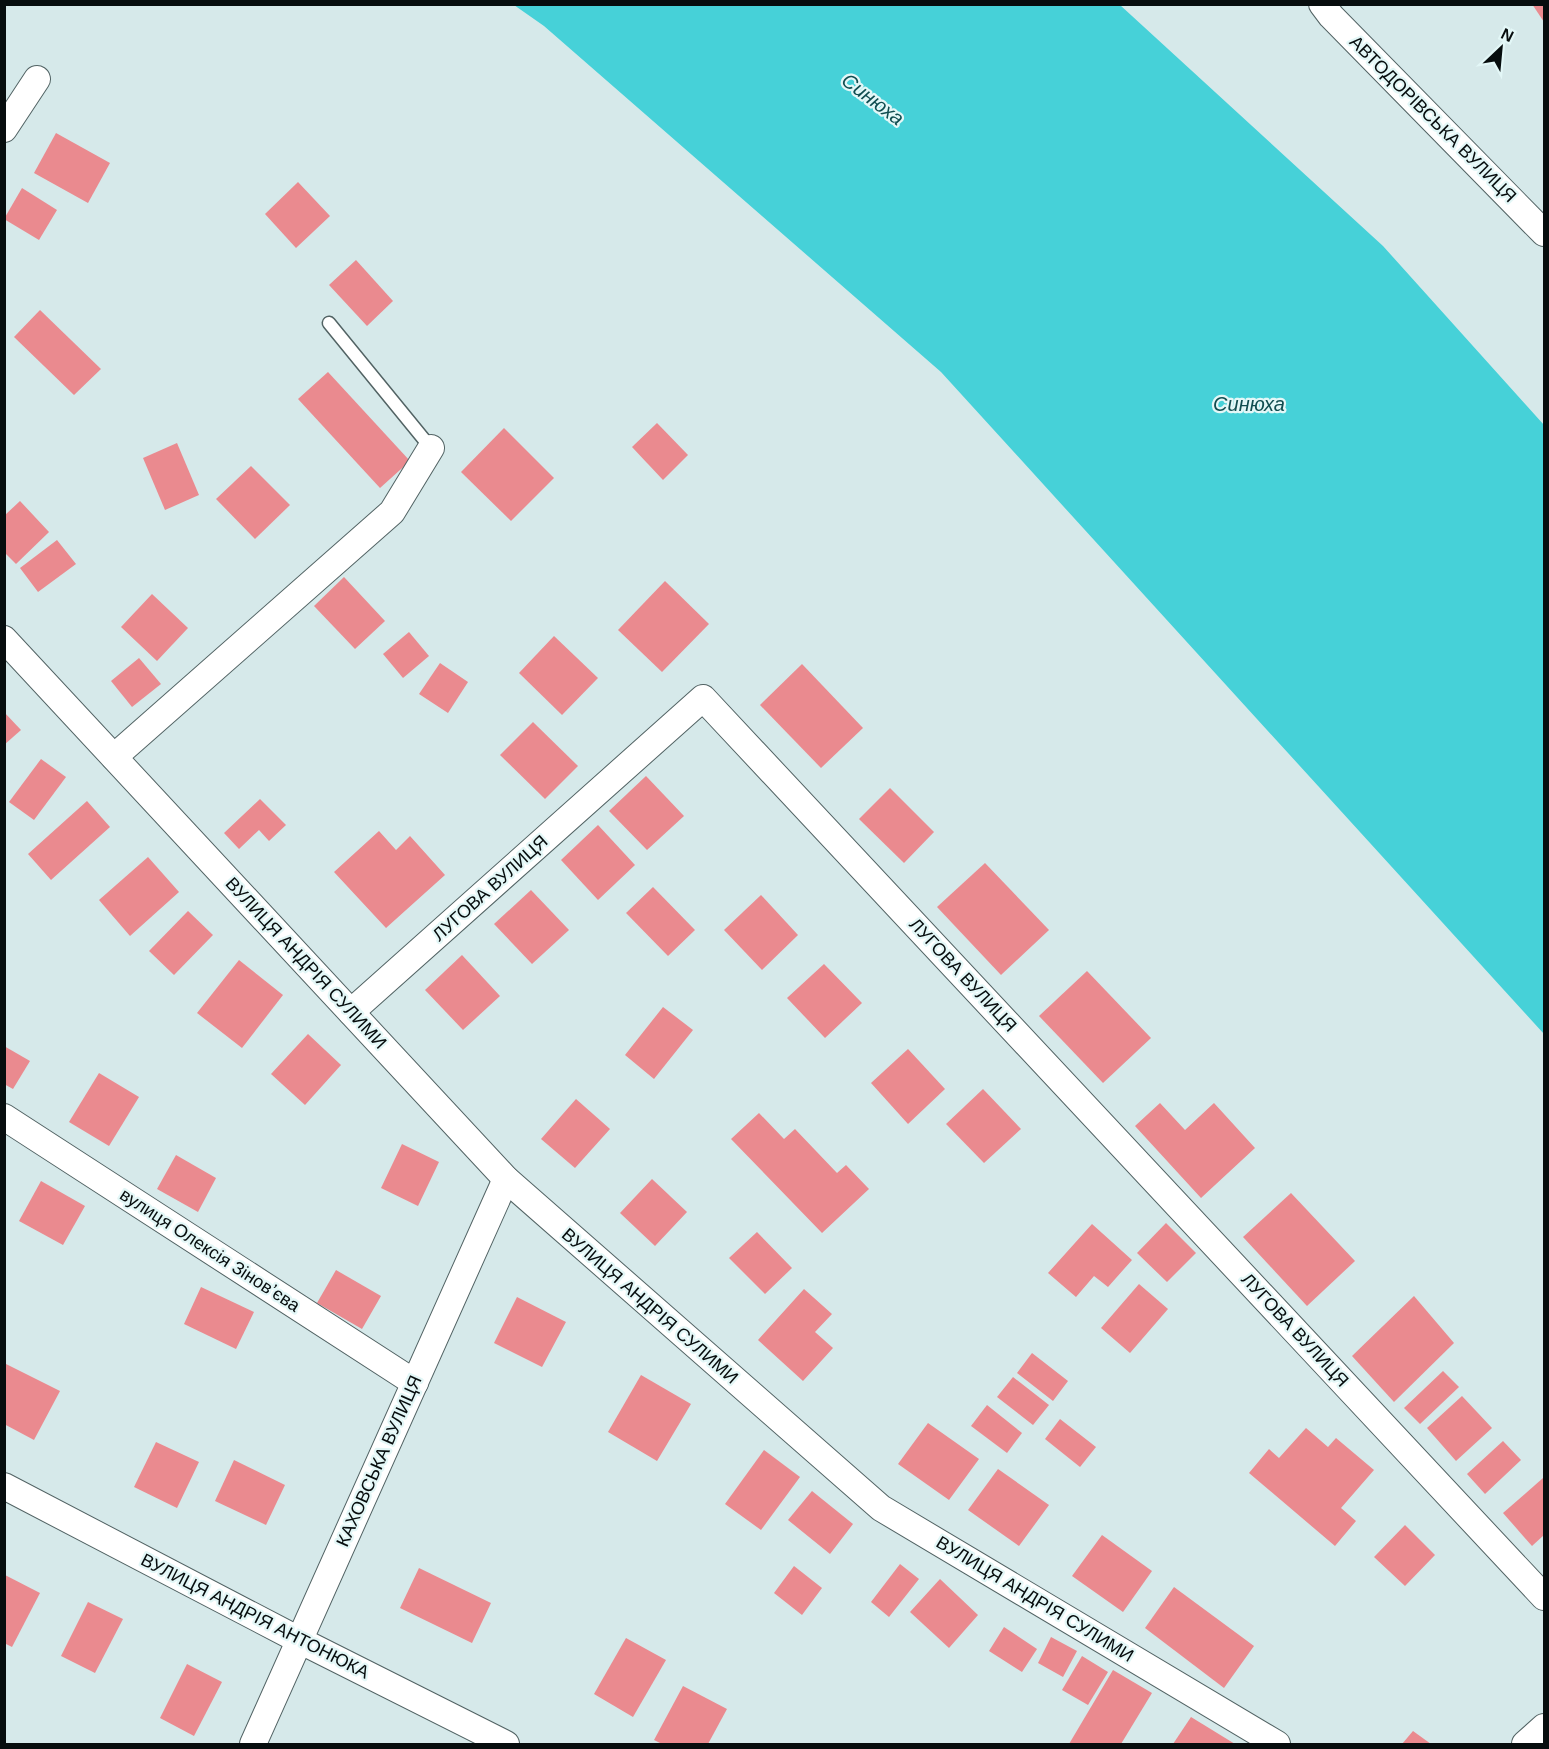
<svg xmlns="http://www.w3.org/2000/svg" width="1549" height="1749" font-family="Arial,sans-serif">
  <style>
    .water { fill: #46d1d8 }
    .building { fill: #ea8a8f }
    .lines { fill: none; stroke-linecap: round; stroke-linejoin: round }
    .lane-casing { stroke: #526364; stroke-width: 15 }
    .street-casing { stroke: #526364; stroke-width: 28 }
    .lane { stroke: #fff; stroke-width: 12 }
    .street { stroke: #fff; stroke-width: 26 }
    .labels { text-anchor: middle; stroke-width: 4.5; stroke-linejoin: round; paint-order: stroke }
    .street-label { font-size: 18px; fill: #070d0e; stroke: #e3f7f7 }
    .water-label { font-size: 20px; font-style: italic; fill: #104d50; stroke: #e3f7f7 }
  </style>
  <rect width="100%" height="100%" fill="#d6e9ea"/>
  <polygon class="water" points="514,5 1120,5 1383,246 1544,425 1544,1034 941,372 544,26"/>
  <g class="building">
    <polygon points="1532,4 1544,4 1544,22"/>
    <polygon points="56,133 110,163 88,203 34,173"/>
    <polygon points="298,182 330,216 296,248 265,214"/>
    <polygon points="22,188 57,210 39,240 4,219"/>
    <polygon points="356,260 393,301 367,326 329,285"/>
    <polygon points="40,310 101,369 74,395 14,337"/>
    <polygon points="328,372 410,461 380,488 298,399"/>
    <polygon points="657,423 688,455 663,480 632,447"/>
    <polygon points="504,428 554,478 511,521 461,472"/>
    <polygon points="177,443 199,495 165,510 143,458"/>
    <polygon points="251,466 290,505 255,539 216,499"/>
    <polygon points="20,501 49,532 16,564 4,552 4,516"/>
    <polygon points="57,540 76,564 38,592 20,568"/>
    <polygon points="344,577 385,621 355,649 314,606"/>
    <polygon points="665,581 709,624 662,672 618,630"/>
    <polygon points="152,594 188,628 157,661 121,627"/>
    <polygon points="409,632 429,656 403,678 383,654"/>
    <polygon points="554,636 598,678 562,715 519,673"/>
    <polygon points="139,658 161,684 132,707 111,681"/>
    <polygon points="440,663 468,682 448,713 419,694"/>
    <polygon points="802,664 863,728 821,768 760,705"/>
    <polygon points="4,712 21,730 4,745"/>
    <polygon points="533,722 578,766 545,799 500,755"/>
    <polygon points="41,759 66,777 34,820 9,802"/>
    <polygon points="646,776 684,816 647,850 609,811"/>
    <polygon points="890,788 934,832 904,863 859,819"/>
    <polygon points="260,799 286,825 269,841 259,830 239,849 224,833"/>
    <polygon points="87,801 110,827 51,880 28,854"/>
    <polygon points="598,825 635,865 598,900 561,860"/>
    <polygon points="379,831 396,850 410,836 445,875 386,928 334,872"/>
    <polygon points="148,857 179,892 130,936 99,900"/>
    <polygon points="985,863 1049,930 1001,975 937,907"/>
    <polygon points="653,887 695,930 668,956 626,913"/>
    <polygon points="531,890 569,930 532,964 494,924"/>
    <polygon points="761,895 798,935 762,970 724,930"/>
    <polygon points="188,911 213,935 174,975 149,951"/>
    <polygon points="462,955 500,996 463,1030 425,990"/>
    <polygon points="239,960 283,995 242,1048 197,1013"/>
    <polygon points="824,964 862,1003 825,1038 787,998"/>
    <polygon points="1087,971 1151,1038 1103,1083 1039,1016"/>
    <polygon points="663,1007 693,1030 654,1079 625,1055"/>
    <polygon points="308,1034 341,1065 305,1105 271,1074"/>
    <polygon points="4,1046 30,1061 13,1089 4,1084"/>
    <polygon points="908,1049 945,1089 908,1124 871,1083"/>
    <polygon points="99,1073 139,1097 109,1146 69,1122"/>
    <polygon points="983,1089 1021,1129 984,1163 946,1124"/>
    <polygon points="576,1099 610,1129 575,1168 541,1139"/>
    <polygon points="1160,1103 1185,1130 1214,1103 1255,1148 1201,1198 1135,1126"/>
    <polygon points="759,1113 784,1139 795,1129 837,1173 846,1165 869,1189 822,1233 731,1139"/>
    <polygon points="402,1144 439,1162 418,1206 381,1188"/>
    <polygon points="176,1155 216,1178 198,1212 157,1189"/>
    <polygon points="652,1179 687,1212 655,1246 620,1213"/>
    <polygon points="41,1181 85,1206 63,1245 19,1221"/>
    <polygon points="1291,1193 1355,1261 1307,1306 1243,1237"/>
    <polygon points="1166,1223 1196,1253 1167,1282 1137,1253"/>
    <polygon points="1092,1224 1132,1260 1108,1287 1094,1276 1076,1297 1048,1273"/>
    <polygon points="757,1232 792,1268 765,1294 729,1258"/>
    <polygon points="336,1270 381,1296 362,1329 317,1303"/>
    <polygon points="1139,1284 1168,1309 1130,1353 1101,1328"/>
    <polygon points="201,1287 254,1312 236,1349 184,1324"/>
    <polygon points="804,1289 832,1314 815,1332 833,1348 803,1381 758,1340"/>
    <polygon points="1414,1296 1454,1343 1394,1402 1352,1356"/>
    <polygon points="517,1297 566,1322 542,1367 494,1343"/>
    <polygon points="1032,1353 1068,1381 1053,1401 1017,1373"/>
    <polygon points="4,1363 60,1391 34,1440 4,1424"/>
    <polygon points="1443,1371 1459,1387 1420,1424 1404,1408"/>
    <polygon points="641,1375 691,1404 657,1461 608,1432"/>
    <polygon points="1013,1377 1049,1405 1033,1425 997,1397"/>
    <polygon points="1462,1396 1492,1428 1456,1461 1427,1428"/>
    <polygon points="987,1405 1022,1433 1007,1453 971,1426"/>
    <polygon points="1060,1419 1096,1447 1080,1467 1045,1439"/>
    <polygon points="928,1423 979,1459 949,1500 898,1464"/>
    <polygon points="1306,1428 1328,1447 1336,1438 1374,1470 1341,1508 1356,1521 1335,1546 1249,1473 1269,1449 1279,1458"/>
    <polygon points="1503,1441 1521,1460 1485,1494 1467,1474"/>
    <polygon points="156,1442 199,1462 177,1508 134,1487"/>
    <polygon points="764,1450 800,1477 761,1530 725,1504"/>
    <polygon points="234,1460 285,1485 266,1525 215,1501"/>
    <polygon points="998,1469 1049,1505 1019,1546 968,1510"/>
    <polygon points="1543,1478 1544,1480 1544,1535 1532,1546 1503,1513"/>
    <polygon points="812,1491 853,1524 830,1554 788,1520"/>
    <polygon points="1405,1525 1435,1555 1405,1586 1374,1557"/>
    <polygon points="1102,1535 1152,1571 1123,1612 1072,1576"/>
    <polygon points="900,1564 919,1579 889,1617 871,1602"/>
    <polygon points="794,1566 822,1588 802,1615 774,1593"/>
    <polygon points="419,1568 491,1603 472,1643 400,1608"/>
    <polygon points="5,1575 40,1593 12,1647 4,1643"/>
    <polygon points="940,1579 978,1615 949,1648 910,1612"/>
    <polygon points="1174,1587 1254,1646 1224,1688 1145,1628"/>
    <polygon points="88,1602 123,1619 95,1673 61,1656"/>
    <polygon points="1004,1627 1037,1649 1022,1672 989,1651"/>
    <polygon points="1051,1637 1077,1651 1063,1677 1038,1663"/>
    <polygon points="626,1638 666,1660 633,1717 594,1694"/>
    <polygon points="1082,1656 1108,1672 1088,1705 1062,1690"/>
    <polygon points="187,1664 222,1682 194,1736 160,1718"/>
    <polygon points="1113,1670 1152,1693 1121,1744 1069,1744"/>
    <polygon points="683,1686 727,1709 708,1744 662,1744 654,1740"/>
    <polygon points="1191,1717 1235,1744 1173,1744"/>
    <polygon points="1413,1731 1431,1744 1402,1744"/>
  </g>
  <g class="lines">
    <defs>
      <polyline id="lane" points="329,323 431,448"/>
      <g id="street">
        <polyline points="1322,4 1331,16 1544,233"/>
        <polyline points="4,129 37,79"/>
        <polyline points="4,639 506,1179 881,1508 1277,1744"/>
        <polyline points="114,757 392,512 431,448"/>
        <polyline points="351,1012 703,698 1544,1597"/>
        <polyline points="4,1117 415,1383"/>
        <polyline points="4,1486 299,1640 506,1744"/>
        <polyline points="253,1744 506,1179"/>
        <polyline points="1525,1744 1544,1727"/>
      </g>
    </defs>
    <use href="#lane" class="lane-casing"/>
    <use href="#street" class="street-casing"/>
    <use href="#lane" class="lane"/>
    <use href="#street" class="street"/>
  </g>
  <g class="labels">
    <g class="street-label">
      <text transform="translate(1433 119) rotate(45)" y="6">АВТОДОРІВСЬКА ВУЛИЦЯ</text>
      <text transform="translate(490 888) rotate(-42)" y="6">ЛУГОВА ВУЛИЦЯ</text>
      <text transform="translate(306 963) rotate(47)" y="6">ВУЛИЦЯ АНДРІЯ СУЛИМИ</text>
      <text transform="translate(963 975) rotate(47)" y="6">ЛУГОВА ВУЛИЦЯ</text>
      <text transform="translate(210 1250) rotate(33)" y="6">вулиця Олексія Зіновʼєва</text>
      <text transform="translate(650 1306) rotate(41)" y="6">ВУЛИЦЯ АНДРІЯ СУЛИМИ</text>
      <text transform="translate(1295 1330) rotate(47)" y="6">ЛУГОВА ВУЛИЦЯ</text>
      <text transform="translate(379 1461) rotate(-66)" y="6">КАХОВСЬКА ВУЛИЦЯ</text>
      <text transform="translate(1035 1599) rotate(31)" y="6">ВУЛИЦЯ АНДРІЯ СУЛИМИ</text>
      <text transform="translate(255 1616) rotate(27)" y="6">ВУЛИЦЯ АНДРІЯ АНТОНЮКА</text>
    </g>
    <g class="water-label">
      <text transform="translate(873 99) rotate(37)" y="7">Синюха</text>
      <text x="1249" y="411">Синюха</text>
    </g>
  </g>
  <rect width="1549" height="1749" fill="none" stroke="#070d0e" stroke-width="12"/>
  <g transform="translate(1501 48) rotate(26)" stroke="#e3f7f7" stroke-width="4.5" paint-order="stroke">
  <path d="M0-4.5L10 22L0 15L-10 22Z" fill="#070d0e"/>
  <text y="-9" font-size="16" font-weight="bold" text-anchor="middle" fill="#070d0e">N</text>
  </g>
</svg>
